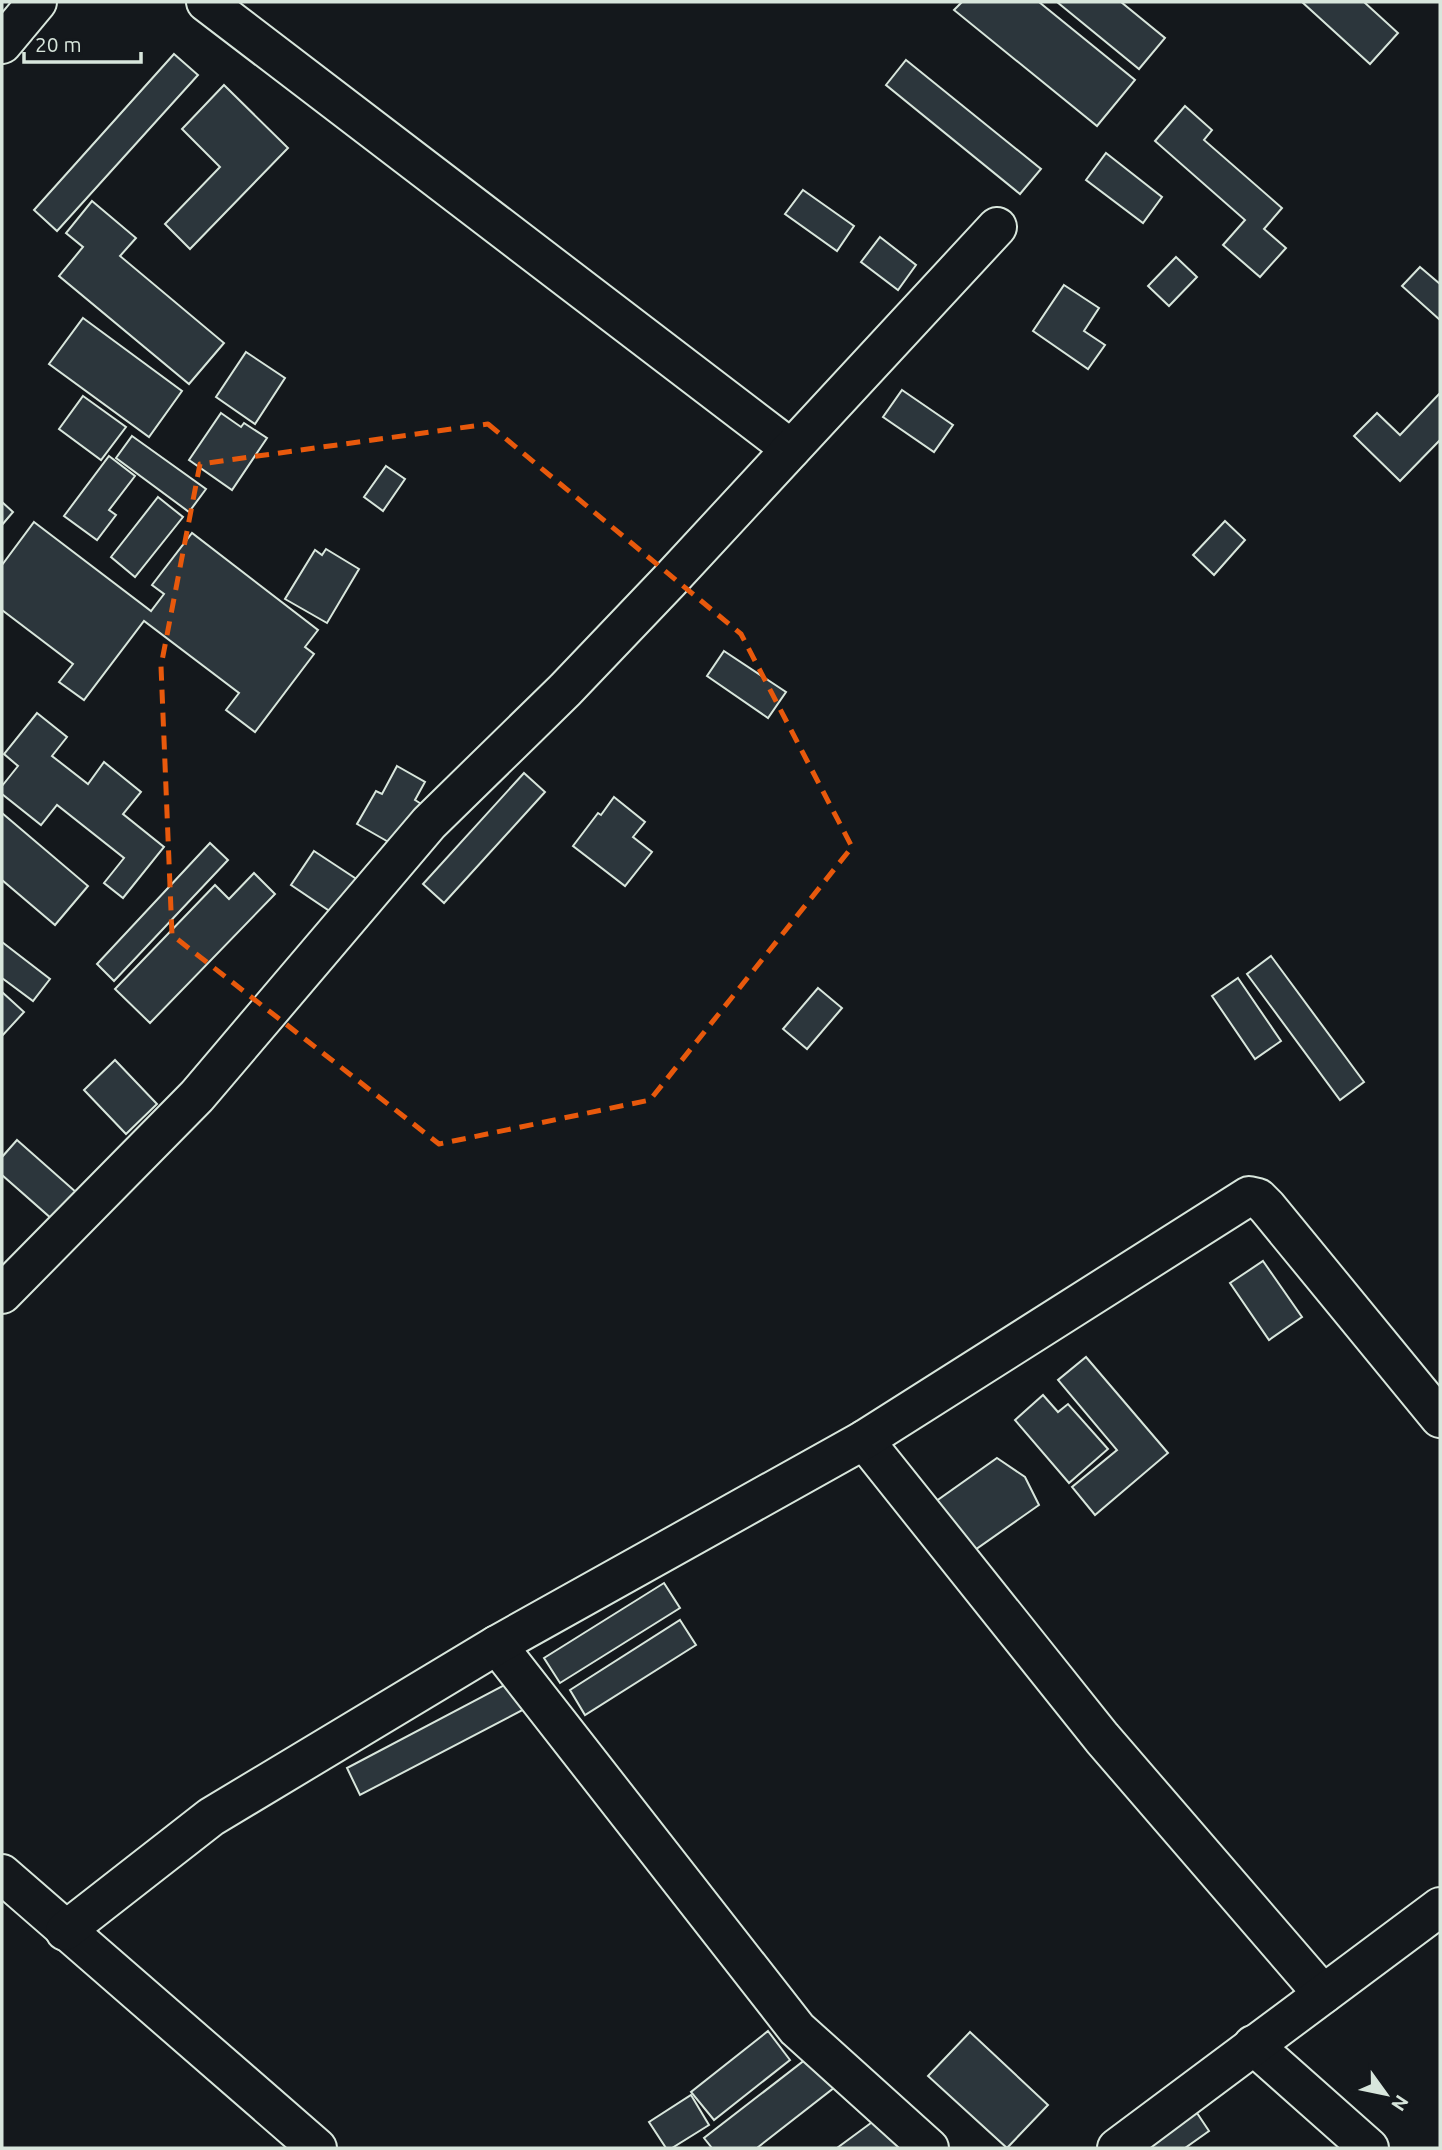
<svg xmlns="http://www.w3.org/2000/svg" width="1442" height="2150" font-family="Ubuntu,sans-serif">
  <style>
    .building { fill: #2c363c; stroke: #d8e6dc; stroke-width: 2 }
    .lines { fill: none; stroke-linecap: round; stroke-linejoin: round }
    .minor-casing { stroke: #d8e6dc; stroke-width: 42 }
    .minor { stroke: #14181c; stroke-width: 38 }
    .marked { fill: none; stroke: #e8590c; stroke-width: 5; stroke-dasharray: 14 9; stroke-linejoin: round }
  </style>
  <rect width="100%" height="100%" fill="#14181c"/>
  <g class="building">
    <polygon points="962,2 1039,2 1135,80 1097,126 954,10"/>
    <polygon points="1057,2 1121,2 1165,38 1139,69"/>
    <polygon points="1302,2 1364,2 1398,33 1370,64"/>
    <polygon points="174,54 198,75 57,231 34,210"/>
    <polygon points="906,60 1041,169 1020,194 886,85"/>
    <polygon points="224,85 288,148 190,249 165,224 220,167 182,129"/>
    <polygon points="1185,106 1212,130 1204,140 1282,208 1264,229 1286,248 1260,277 1223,245 1245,220 1155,141"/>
    <polygon points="1106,153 1162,197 1143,223 1086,180"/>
    <polygon points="803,190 854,226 837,251 785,214"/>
    <polygon points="92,201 136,238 120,256 224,343 189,384 59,276 83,247 66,233"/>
    <polygon points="880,237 916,265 898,290 861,262"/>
    <polygon points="1176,257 1197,277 1169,306 1148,286"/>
    <polygon points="1420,267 1440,284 1440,320 1402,286"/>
    <polygon points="1064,285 1099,308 1084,331 1105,345 1088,369 1033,331"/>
    <polygon points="83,318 182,391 149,437 49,364"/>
    <polygon points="246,352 285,378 255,424 216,397"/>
    <polygon points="902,390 953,425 934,452 883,417"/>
    <polygon points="1440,393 1440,440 1400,481 1354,436 1377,413 1400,435"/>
    <polygon points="83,396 126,427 101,460 59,429"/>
    <polygon points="221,413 241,427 244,423 267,438 232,490 189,460"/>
    <polygon points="132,436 206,489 189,512 116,458"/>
    <polygon points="109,456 135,476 109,510 116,515 97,540 64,516"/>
    <polygon points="386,466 405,479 383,511 364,497"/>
    <polygon points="158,497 183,517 135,577 111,557"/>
    <polygon points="2,502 13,512 2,525"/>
    <polygon points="1225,521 1245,540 1214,575 1193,555"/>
    <polygon points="34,522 151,611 164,594 152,585 192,533 318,630 305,647 314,654 255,732 226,710 239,693 144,621 84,700 59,682 73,664 2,610 2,565"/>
    <polygon points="326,549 359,569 327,623 285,599 315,550 322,555"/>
    <polygon points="724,651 786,692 768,718 707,676"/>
    <polygon points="37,713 67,737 52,756 88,784 104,762 141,792 123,814 164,847 123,898 104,883 124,858 57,805 41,825 2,794 2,786 18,766 4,754"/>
    <polygon points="397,766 425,782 415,800 423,805 399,848 357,824 376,791 382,794"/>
    <polygon points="524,773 545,792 444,903 423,884"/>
    <polygon points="614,797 645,822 633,837 652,852 625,886 573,846 598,813 601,815"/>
    <polygon points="2,813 88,886 55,925 2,880"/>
    <polygon points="210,843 228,860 114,981 97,964"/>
    <polygon points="314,851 361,882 337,916 291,885"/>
    <polygon points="254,873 275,894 150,1023 115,989 215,885 229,899"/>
    <polygon points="2,942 50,979 33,1001 2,978"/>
    <polygon points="1271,956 1364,1082 1340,1100 1247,974"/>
    <polygon points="1238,978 1281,1041 1255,1059 1212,996"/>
    <polygon points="818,988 842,1008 807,1049 783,1029"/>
    <polygon points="2,992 24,1012 2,1036"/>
    <polygon points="115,1060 157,1104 126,1134 84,1090"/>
    <polygon points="17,1140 77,1193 52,1219 2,1175 2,1157"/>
    <polygon points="1263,1261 1302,1317 1269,1340 1230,1283"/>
    <polygon points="1086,1357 1168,1453 1095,1515 1072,1487 1117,1450 1058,1380"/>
    <polygon points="1043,1395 1058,1412 1068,1404 1108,1449 1069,1483 1015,1420"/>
    <polygon points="997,1458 1025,1477 1039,1505 962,1559 925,1509"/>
    <polygon points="664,1583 680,1608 560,1683 544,1658"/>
    <polygon points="680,1620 696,1645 585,1715 570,1690"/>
    <polygon points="518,1678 532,1705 360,1795 347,1768"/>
    <polygon points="768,2031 790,2060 714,2120 691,2092"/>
    <polygon points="970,2032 1048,2105 1007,2148 928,2076"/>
    <polygon points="810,2056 835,2087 757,2148 712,2148 704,2138"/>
    <polygon points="691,2095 709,2125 672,2148 666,2148 649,2122"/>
    <polygon points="1195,2110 1209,2131 1185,2148 1141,2148"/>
    <polygon points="879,2117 904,2148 837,2148"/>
  </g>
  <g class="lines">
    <defs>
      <g id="minor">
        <polyline points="206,2 791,449"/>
        <polyline points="2,44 37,2"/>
        <polyline points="2,1294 197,1096 429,823 565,690 669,581 997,227"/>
        <polyline points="864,1440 1102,1738 1323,1994"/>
        <polyline points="497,1645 797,2029 929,2148"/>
        <polyline points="2,1874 317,2148"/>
        <polyline points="65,1931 211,1817 497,1645 864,1440 1249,1196 1258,1198 1267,1207 1440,1418"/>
        <polyline points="1253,2045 1369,2148"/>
        <polyline points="1117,2148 1440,1907"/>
      </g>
    </defs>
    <use href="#minor" class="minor-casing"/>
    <use href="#minor" class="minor"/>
  </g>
  <path class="marked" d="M 488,424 L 741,634 L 852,847 L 650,1100 L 439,1144 L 172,935 L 161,666 L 200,464 Z"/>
  <rect width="1442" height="2150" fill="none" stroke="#d8e6dc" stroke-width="7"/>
  <g transform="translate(1386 2094) rotate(123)" stroke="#14181c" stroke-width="5" paint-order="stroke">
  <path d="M0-5L12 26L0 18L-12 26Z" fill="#d8e6dc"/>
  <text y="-10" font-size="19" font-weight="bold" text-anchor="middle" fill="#d8e6dc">N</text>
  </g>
  <path d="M24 52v10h117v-10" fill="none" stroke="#d8e6dc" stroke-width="3.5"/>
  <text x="35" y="52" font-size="21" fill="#d8e6dc" stroke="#14181c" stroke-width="5" paint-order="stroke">20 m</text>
</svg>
